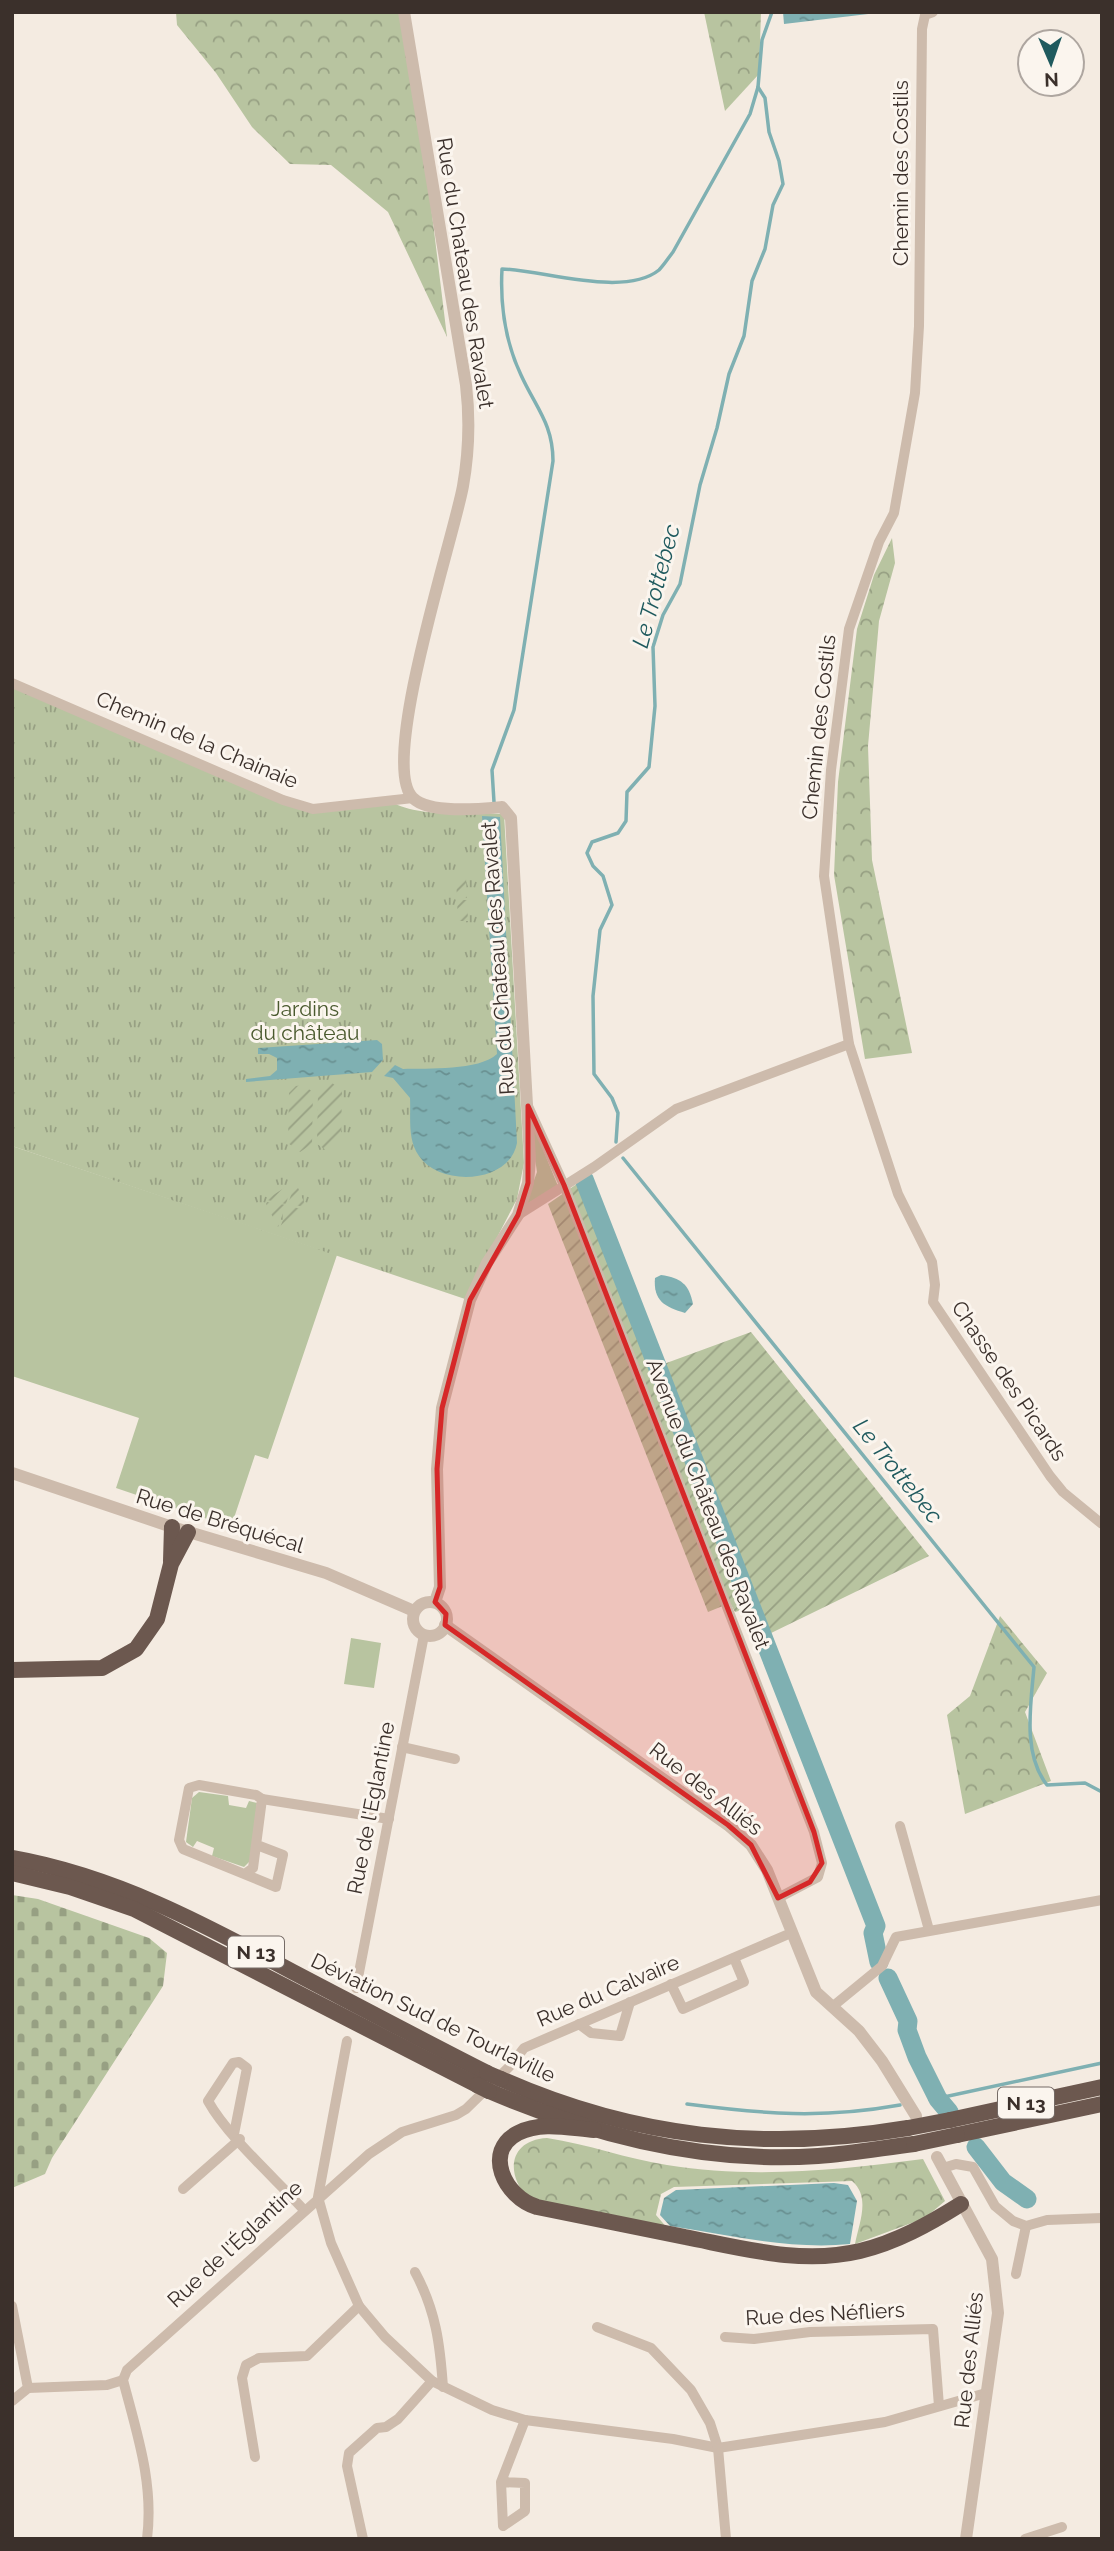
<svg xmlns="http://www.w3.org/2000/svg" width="1114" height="2551" font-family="Raleway,sans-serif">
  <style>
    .grass { fill: #b8c4a0 }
    .forest { fill: url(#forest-crowns) }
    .cemetery { fill: url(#cemetery-stones) }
    .park { fill: url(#park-tufts) }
    .garden { fill: url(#garden-furrows) }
    .water { fill: url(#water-ripples) }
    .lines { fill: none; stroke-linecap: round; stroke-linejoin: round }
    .stream { stroke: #7fb0b2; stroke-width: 3.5 }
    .river { stroke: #7fb0b2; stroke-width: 19 }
    .minor { stroke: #cdbbac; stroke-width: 10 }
    .tertiary { stroke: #cdbbac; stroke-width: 12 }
    .trunk { stroke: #6c584f; stroke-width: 16 }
    .trunk-bridge { stroke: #6c584f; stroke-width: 16 }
    .marked { fill: #d62828; fill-opacity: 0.2; stroke: #d62828; stroke-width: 5; stroke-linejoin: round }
    .labels { text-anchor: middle; stroke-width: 6; stroke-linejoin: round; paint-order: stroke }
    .shield { fill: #fbf5ee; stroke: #756b66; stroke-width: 2 }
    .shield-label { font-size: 19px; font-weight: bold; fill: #3b302b }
    .street-label { font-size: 21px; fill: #3b302b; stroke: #fbf5ee }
    .park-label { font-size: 21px; fill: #4a5a2e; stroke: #fbf5ee }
    .water-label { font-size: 23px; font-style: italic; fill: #1f5a5e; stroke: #fbf5ee }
  </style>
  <defs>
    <pattern id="forest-crowns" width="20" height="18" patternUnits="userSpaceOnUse" patternTransform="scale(1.75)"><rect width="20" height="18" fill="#b8c4a0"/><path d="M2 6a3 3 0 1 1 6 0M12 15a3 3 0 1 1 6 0" fill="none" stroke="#97a083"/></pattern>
    <pattern id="cemetery-stones" width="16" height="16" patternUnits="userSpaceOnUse" patternTransform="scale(1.75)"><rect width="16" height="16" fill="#b8c4a0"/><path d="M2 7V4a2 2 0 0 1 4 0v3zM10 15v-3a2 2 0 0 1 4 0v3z" fill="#97a083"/></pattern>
    <pattern id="park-tufts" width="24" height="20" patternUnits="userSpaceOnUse" patternTransform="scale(1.75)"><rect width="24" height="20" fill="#b8c4a0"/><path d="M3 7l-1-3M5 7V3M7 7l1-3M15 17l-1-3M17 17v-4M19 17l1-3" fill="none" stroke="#97a083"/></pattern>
    <pattern id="garden-furrows" width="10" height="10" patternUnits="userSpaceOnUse" patternTransform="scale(1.75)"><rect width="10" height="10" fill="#b8c4a0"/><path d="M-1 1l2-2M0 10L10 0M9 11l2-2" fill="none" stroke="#97a083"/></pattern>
    <pattern id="water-ripples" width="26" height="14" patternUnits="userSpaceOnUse" patternTransform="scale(1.75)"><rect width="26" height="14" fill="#7fb0b2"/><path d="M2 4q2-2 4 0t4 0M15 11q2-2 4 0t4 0" fill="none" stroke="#699091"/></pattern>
  </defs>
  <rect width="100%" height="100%" fill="#f4ebe1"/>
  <g class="grass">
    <polygon points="533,1125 558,1186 525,1205 537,1172 531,1132"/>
    <polygon points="12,1146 337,1255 268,1459 255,1455 231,1527 116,1488 139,1418 12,1376"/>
    <polygon points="351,1638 381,1643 374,1688 344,1684"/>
    <polygon points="199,1792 228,1796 229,1805 246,1808 249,1801 257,1803 250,1861 244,1867 212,1856 214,1848 197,1841 193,1847 186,1842 192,1798"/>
  </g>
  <g class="forest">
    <polygon points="176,12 399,12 425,157 447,337 388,212 331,165 290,164 252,127 216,73 177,25"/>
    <polygon points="704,12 761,12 759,74 725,111"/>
    <polygon points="892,538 895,563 879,621 868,746 872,860 912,1053 865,1059 834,875 838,782 857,629 874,575"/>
    <polygon points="1000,1616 1047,1673 1025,1712 1051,1781 965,1814 947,1715 970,1696"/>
    <path d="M 547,2138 C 588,2144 627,2159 667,2165 C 753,2179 838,2170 923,2159 L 945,2201 L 925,2218 L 855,2244 C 859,2223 871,2197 852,2181 L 674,2187 L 661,2194 L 656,2215 L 668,2229 L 528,2198 C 505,2174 509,2140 547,2138 Z"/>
  </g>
  <polygon class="cemetery" points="12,1895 38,1899 149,1938 167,1953 163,1986 52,2158 45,2174 12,2188"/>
  <path class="park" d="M 12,683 L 313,809 L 390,801 C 419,819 470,811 504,814 L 524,1163 L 517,1199 L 465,1299 L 12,1146 Z"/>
  <g class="garden">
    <polygon points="466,878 467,898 457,898 456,879"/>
    <polygon points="457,900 467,900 468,921 458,921"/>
    <polygon points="332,1083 342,1090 341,1144 329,1152 317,1144 318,1092"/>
    <polygon points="303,1085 313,1092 312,1144 300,1152 288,1143 289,1093 296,1086"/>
    <polygon points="584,1179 661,1365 751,1332 929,1556 767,1635 751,1607 735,1612 730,1603 708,1612 548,1204"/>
    <polygon points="292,1183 286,1204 267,1200 267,1199"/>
    <polygon points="295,1183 296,1183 306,1207 288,1204"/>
    <polygon points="267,1202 286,1205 278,1227 266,1204"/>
    <polygon points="288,1206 306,1210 280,1228"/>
  </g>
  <g class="water">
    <polygon points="783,12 885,12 784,24"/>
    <path d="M 482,816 L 500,817 L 517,1143 C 510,1183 441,1188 419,1156 C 407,1139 411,1117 410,1098 L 393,1078 L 384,1076 L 395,1065 L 403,1069 C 427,1068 479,1071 497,1054 Z"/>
    <polygon points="377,1040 382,1044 383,1060 372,1072 246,1082 246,1079 270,1076 277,1070 277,1058 269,1054 258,1054 258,1048"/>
    <path d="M 661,1275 C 681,1278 689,1284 693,1304 L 685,1313 C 665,1307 653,1301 655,1278 Z"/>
    <path d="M 834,2183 L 848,2185 L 857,2201 L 850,2244 C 790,2250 729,2235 670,2226 L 660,2215 L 664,2198 L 676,2190 Z"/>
  </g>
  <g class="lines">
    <g class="stream">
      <path d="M 494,802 L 492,770 L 514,710 L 553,461 C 553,424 536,408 521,375 C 505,341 500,306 502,269 C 543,270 624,298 659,270 C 664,265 669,257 673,252 L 750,114 L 758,87"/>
      <polyline points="616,1142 618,1113 612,1098 594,1074 593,996 600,930 612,905 603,876 593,866 587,853 592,842 618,833 626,821 627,792 649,767 655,706 653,647 663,615 680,584 700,485 717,428 729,374 744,336 752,281 765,249 773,205 783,184 779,161 769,132 765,98 758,87 762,40 772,12"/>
      <path d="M 623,1158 L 1034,1667 C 1031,1703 1022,1754 1047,1785 L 1085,1783 L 1102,1792"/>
      <polyline points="930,2100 1102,2063"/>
      <path d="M 687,2104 C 764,2114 822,2119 900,2105"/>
    </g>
    <g class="river">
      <polyline points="584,1179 876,1926 873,1933 879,1962"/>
      <polyline points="888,1978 908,2021 907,2030 917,2057 938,2099 949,2112"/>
      <polyline points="976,2147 1003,2182 1027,2199"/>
    </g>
    <g class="minor">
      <polyline points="933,12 925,15 922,29 919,326 915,393 894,513 879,542 849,629 831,770 824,876 849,1044 898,1194 932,1262 935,1285 933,1302 1050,1476 1063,1492 1102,1524"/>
      <polyline points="12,683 283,800 313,809 413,798"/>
      <polyline points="528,1106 564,1185 814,1832 822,1863 818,1877 778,1898"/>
      <polyline points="518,1215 594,1167 676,1109 849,1044"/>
      <polyline points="402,1747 455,1759"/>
      <polyline points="262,1799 389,1819"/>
      <polyline points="900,1826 929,1930"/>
      <polyline points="246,1873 253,1868 262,1799 256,1795 199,1785 189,1788 179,1840 183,1849 276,1887 283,1855 257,1845"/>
      <polyline points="671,1984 683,2009 744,1982 734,1958"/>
      <polyline points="356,1988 424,1635"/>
      <polyline points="832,2007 882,1966 896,1937 1102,1900"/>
      <polyline points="579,2024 591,2033 620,2036 630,2002"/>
      <polyline points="347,2041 318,2197 331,2243 359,2306 385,2337 432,2381 492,2410 525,2420 673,2439 718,2448 885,2422 986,2393"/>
      <path d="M 234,2134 L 247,2068 L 239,2062 L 233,2063 L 208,2101 C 228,2137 276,2179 304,2210"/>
      <polyline points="943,2168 956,2164 973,2167 995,2206 1013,2221 1026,2226 1047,2220 1102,2218"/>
      <polyline points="183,2189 240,2139"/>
      <path d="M 415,2272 C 436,2311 440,2344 443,2387"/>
      <polyline points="1016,2274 1026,2226"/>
      <polyline points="12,2306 28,2388 12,2401"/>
      <polyline points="597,2327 651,2348 691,2390 710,2423 718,2448 726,2539"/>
      <polyline points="725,2337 754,2339 810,2332 933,2329 939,2406"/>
      <polyline points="28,2388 107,2385 123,2380"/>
      <polyline points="255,2457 242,2378 246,2365 259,2358 307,2356 359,2306"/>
      <polyline points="501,2482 525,2483 525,2511 503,2526 501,2482 525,2420"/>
      <path d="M 147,2539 C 154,2483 137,2434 123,2380 L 127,2370 L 369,2154 L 402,2132 L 456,2115 L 466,2109 L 511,2065 L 524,2048 L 791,1933"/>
      <polyline points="363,2539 347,2466 349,2453 377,2428 386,2427 398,2419 432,2381"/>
      <polyline points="1025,2539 1062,2527"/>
    </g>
    <g class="tertiary">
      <path d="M 404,12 L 466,385 C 470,419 469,452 463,486 C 454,537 378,765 413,798 C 429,814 480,809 502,807 L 511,818 L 530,1159 L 528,1183 L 518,1215 L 487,1263 L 470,1300 L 442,1408 L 437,1469 L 440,1587 L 435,1602"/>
      <polyline points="12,1473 172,1527 326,1573 414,1611"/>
      <circle cx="430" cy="1619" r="17"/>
      <polyline points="445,1625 728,1825 751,1845 767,1870 816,1992 859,2031 882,2061 916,2116"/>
      <polyline points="937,2157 992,2259 998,2313 966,2539"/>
    </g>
    <g class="trunk">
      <polyline points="171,1561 172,1527"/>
      <polyline points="12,1670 102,1668 136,1649 157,1619 171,1564 188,1532"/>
      <path d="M 12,1858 C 114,1876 204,1924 293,1972 C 358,2006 422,2040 487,2073"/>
      <polyline points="12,1873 70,1887 134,1909 477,2085"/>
      <path d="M 501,2079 C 634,2138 765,2152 908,2128"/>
      <path d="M 489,2091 C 592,2135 704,2164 818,2156 C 850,2154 882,2148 914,2144"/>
      <polyline points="950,2120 1102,2087"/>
      <path d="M 594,2130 C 569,2128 541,2121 518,2133 C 483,2151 504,2197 537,2207 C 587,2217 636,2227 685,2237 C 742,2248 801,2265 860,2251 C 897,2242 929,2224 961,2204"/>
      <polyline points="957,2135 1102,2104"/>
    </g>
    <g class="trunk-bridge">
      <polyline points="487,2073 501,2079"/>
      <polyline points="477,2085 489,2091"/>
      <polyline points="908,2128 950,2120"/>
      <polyline points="914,2144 957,2135"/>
    </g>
  </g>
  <path class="marked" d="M 528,1106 L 564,1185 L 814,1832 L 822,1863 L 810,1882 L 778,1898 L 751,1845 L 728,1825 L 445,1625 L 446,1614 L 435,1602 L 440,1587 L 437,1469 L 442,1408 L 470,1300 L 518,1215 L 528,1183 Z"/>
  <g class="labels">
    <g class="shield">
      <rect x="228" y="1936.5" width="56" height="31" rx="5"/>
      <rect x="998" y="2087.5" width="56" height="31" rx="5"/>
    </g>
    <g class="shield-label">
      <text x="256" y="1959">N 13</text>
      <text x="1026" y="2110">N 13</text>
    </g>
    <g class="street-label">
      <text transform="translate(901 173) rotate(-90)" y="7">Chemin des Costils</text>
      <text transform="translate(465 273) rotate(81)" y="7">Rue du Chateau des Ravalet</text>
      <text transform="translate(819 727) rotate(-84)" y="7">Chemin des Costils</text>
      <text transform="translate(197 740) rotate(23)" y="7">Chemin de la Chainaie</text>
      <text transform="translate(498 958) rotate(-94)" y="7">Rue du Chateau des Ravalet</text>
      <text transform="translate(1009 1381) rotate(56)" y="7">Chasse des Picards</text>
      <text transform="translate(708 1504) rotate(69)" y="7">Avenue du Château des Ravalet</text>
      <text transform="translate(220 1521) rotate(17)" y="7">Rue de Bréquécal</text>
      <text transform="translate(706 1789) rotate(38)" y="7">Rue des Alliés</text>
      <text transform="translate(371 1808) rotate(-79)" y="7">Rue de l'Eglantine</text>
      <text transform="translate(608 1991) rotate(-23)" y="7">Rue du Calvaire</text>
      <text transform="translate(433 2018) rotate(26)" y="7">Déviation Sud de Tourlaville</text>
      <text transform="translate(235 2244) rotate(-43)" y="7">Rue de l'Églantine</text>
      <text transform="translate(825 2314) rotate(-3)" y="7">Rue des Néfliers</text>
      <text transform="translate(969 2360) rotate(-84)" y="7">Rue des Alliés</text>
    </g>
    <g class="park-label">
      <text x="305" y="1016">Jardins<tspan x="305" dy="24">du château</tspan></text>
    </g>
    <g class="water-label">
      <text transform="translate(656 586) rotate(-75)" y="8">Le Trottebec</text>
      <text transform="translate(898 1471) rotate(51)" y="8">Le Trottebec</text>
    </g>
  </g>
  <rect width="1114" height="2551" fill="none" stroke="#3b302b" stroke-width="28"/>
  <g transform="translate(1051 63) rotate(178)"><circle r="33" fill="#fbf5ee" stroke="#aea6a0" stroke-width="2"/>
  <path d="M0-5L12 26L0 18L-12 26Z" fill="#1f5a5e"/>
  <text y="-10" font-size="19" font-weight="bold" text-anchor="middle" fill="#3b302b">N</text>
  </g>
</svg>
